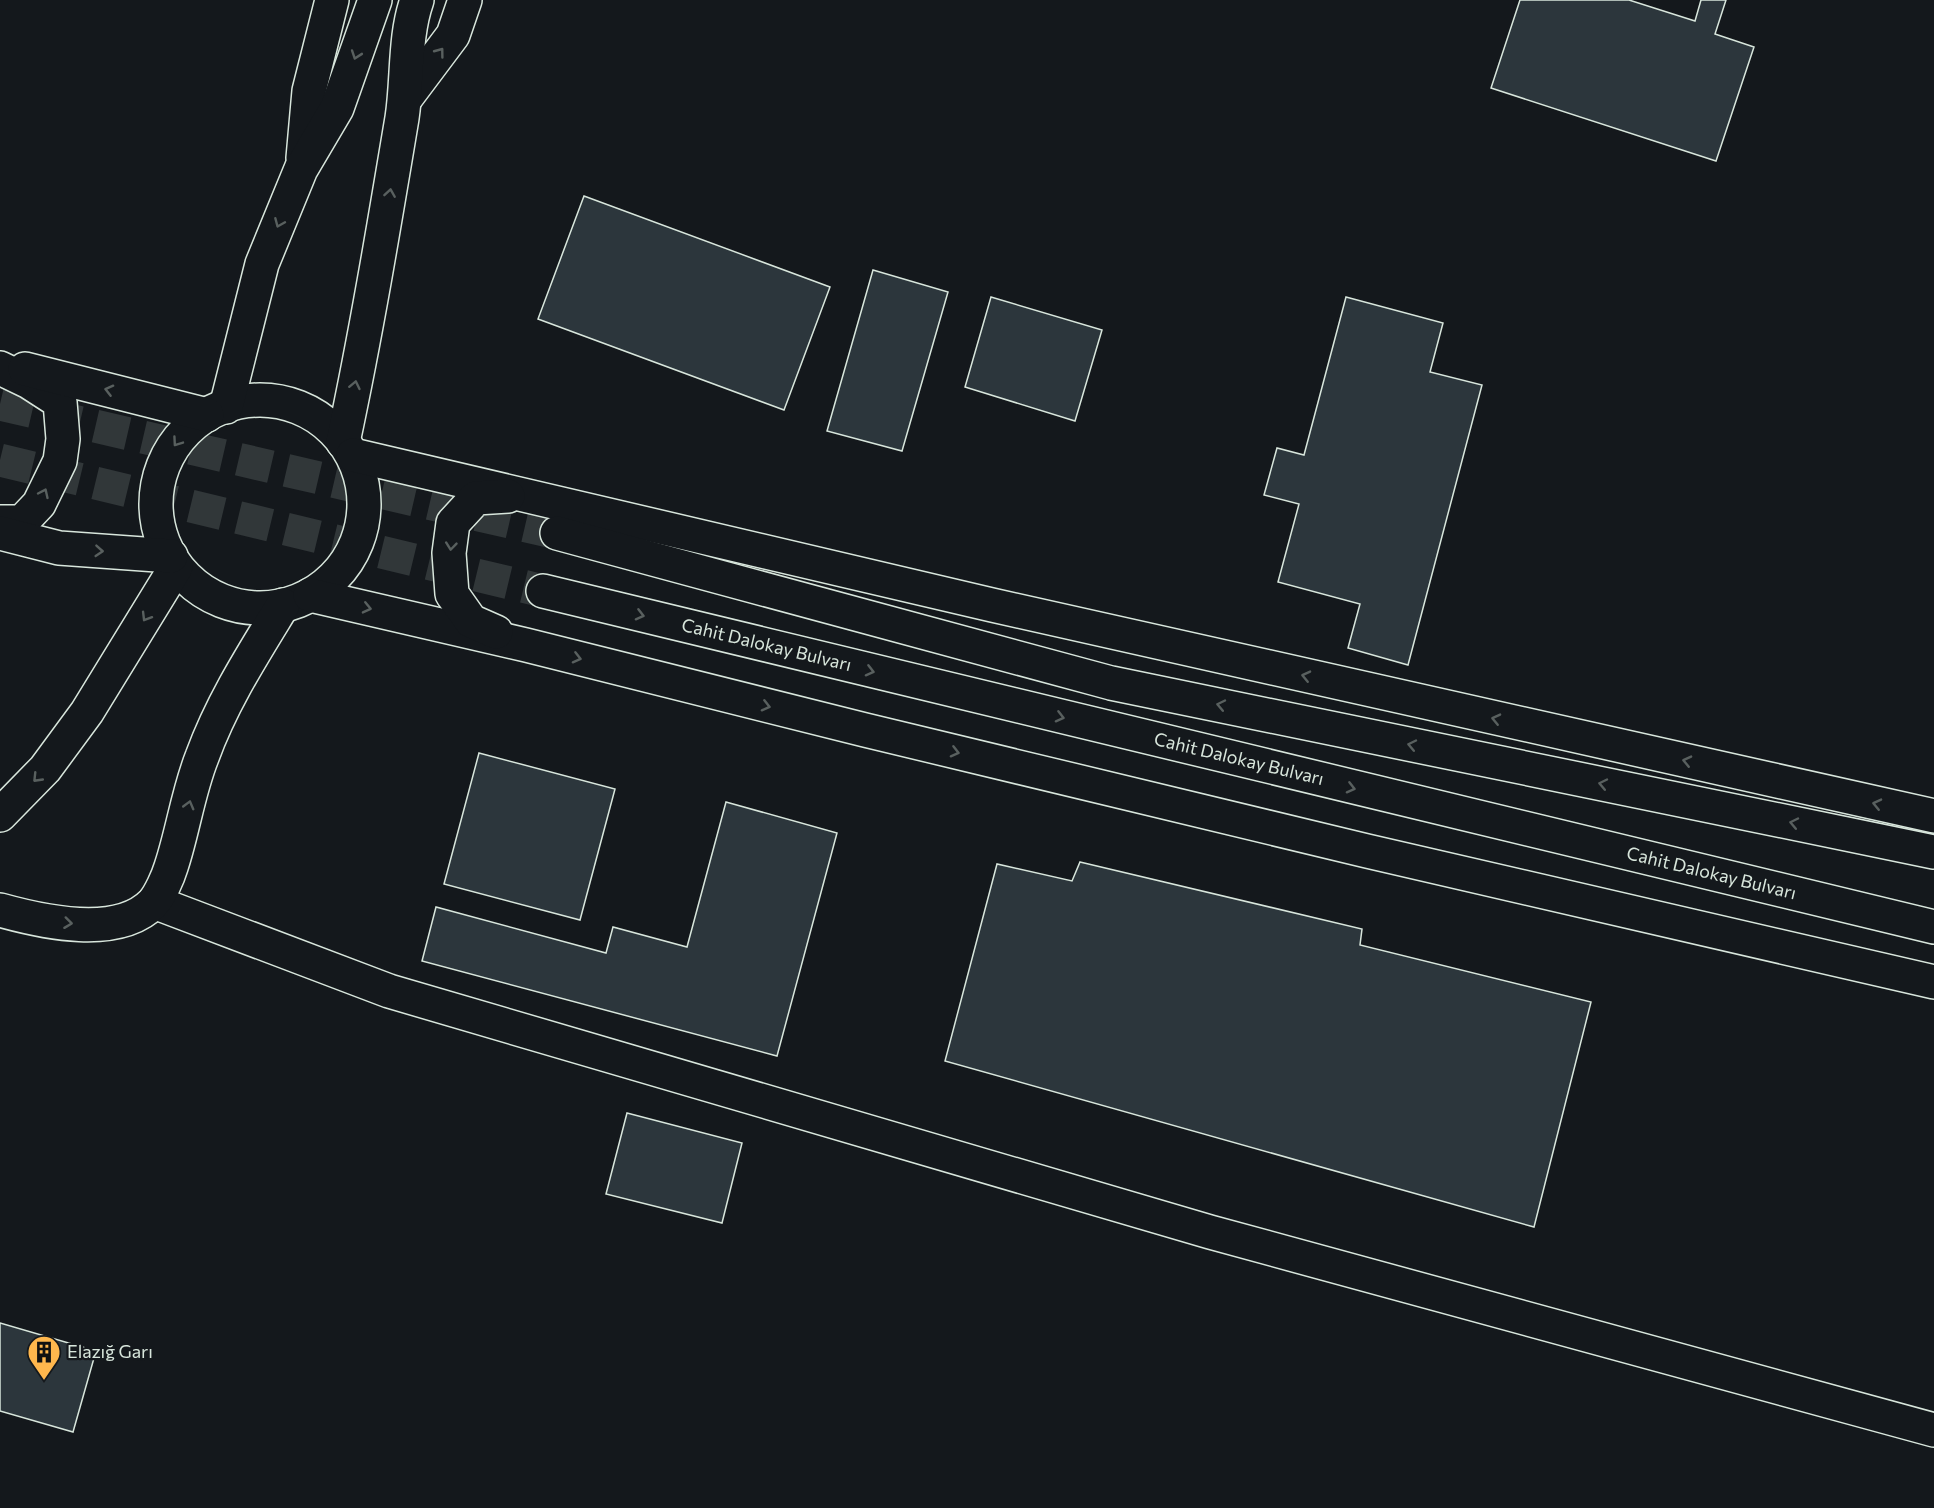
<svg xmlns="http://www.w3.org/2000/svg" width="1934" height="1508" font-family="Commissioner,sans-serif">
  <style>
    .building { fill: #2c363c; stroke: #d8e6dc; stroke-width: 1.5 }
    .lines { fill: none; stroke-linecap: round; stroke-linejoin: round }
    .primary-tunnel { stroke: #313739; stroke-width: 33; stroke-dasharray: 33 16; stroke-linecap: butt }
    .street-casing { stroke: #d8e6dc; stroke-width: 36 }
    .secondary-casing { stroke: #d8e6dc; stroke-width: 36 }
    .primary-casing { stroke: #d8e6dc; stroke-width: 36 }
    .street { stroke: #14181c; stroke-width: 33 }
    .secondary { stroke: #14181c; stroke-width: 33 }
    .primary { stroke: #14181c; stroke-width: 33 }
    .oneway { stroke: #59605f }
    .labels { text-anchor: middle; stroke-width: 4.5; stroke-linejoin: round; paint-order: stroke }
    .street-label { font-size: 18px; fill: #d8e6dc; stroke: #14181c }
    .poi-label { font-size: 18px; fill: #d8e6dc; stroke: #14181c; text-anchor: start }
  </style>
  <rect width="100%" height="100%" fill="#14181c"/>
  <g class="building">
    <polygon points="1520,0 1629,0 1695,21 1701,0 1726,0 1715,34 1754,47 1716,161 1491,88"/>
    <polygon points="584,196 830,287 784,410 538,319"/>
    <polygon points="873,270 948,292 902,451 827,431"/>
    <polygon points="991,297 1102,330 1075,421 965,387"/>
    <polygon points="1346,297 1443,323 1430,372 1482,385 1408,665 1348,648 1360,604 1278,582 1299,504 1264,495 1277,448 1304,455"/>
    <polygon points="479,753 615,789 580,920 444,884"/>
    <polygon points="726,802 837,833 777,1056 422,961 436,907 606,953 613,927 687,947"/>
    <polygon points="1080,862 1362,929 1360,945 1591,1002 1534,1227 945,1061 997,864 1072,881"/>
    <polygon points="627,1113 742,1143 722,1223 606,1194"/>
    <polygon points="0,1323 96,1351 73,1432 0,1411"/>
  </g>
  <g class="lines">
    <g class="primary-tunnel">
      <polyline points="0,404 557,533"/>
      <polyline points="0,460 543,591"/>
    </g>
    <defs>
      <polyline id="street" points="154,902 389,991 1210,1232 1934,1430"/>
      <g id="secondary">
        <polyline points="405,99 453,35 465,0"/>
        <polyline points="303,158 309,91 332,0"/>
        <circle cx="260" cy="504" r="104"/>
        <polyline points="226,407 262,264 301,169 337,108 375,0"/>
        <path d="M 343,442 C 366,334 384,226 402,118 C 408,79 404,37 417,0"/>
        <polyline points="0,815 45,769 87,712 176,567"/>
        <path d="M 0,910 C 43,922 118,939 153,903 C 160,895 168,877 171,867 C 183,831 188,792 202,757 C 222,702 253,654 283,605"/>
      </g>
      <g id="primary">
        <polyline points="0,368 29,382 60,402 63,439 60,461 39,504 22,522 0,522"/>
        <polyline points="25,369 207,415"/>
        <polyline points="353,455 992,605 1934,816"/>
        <polyline points="0,533 59,548 171,556"/>
        <polyline points="557,533 1111,683 1934,852"/>
        <path id="s1" d="M 543,591 L 1934,927"/>
        <polyline points="310,595 526,645 865,730 1367,851 1934,982"/>
        <polyline points="496,632 471,621 452,594 449,553 453,523 476,498 508,496"/>
      </g>
    </defs>
    <use href="#street" class="street-casing"/>
    <use href="#secondary" class="secondary-casing"/>
    <use href="#primary" class="primary-casing"/>
    <use href="#street" class="street"/>
    <use href="#secondary" class="secondary"/>
    <use href="#primary" class="primary"/>
  </g>
  <defs><path id="oneway-chevron" d="M-2-3.5L2.5 0L-2 3.5" fill="none" stroke-width="1.6" stroke-linecap="round" stroke-linejoin="round" transform="scale(1.5)"/></defs>
  <g class="oneway">
    <use href="#oneway-chevron" transform="translate(440 52) rotate(-53)"/>
    <use href="#oneway-chevron" transform="translate(356 55) rotate(109)"/>
    <use href="#oneway-chevron" transform="translate(390 193) rotate(-81)"/>
    <use href="#oneway-chevron" transform="translate(279 223) rotate(113)"/>
    <use href="#oneway-chevron" transform="translate(355 385) rotate(-78)"/>
    <use href="#oneway-chevron" transform="translate(109 390) rotate(-166)"/>
    <use href="#oneway-chevron" transform="translate(177 442) rotate(125)"/>
    <use href="#oneway-chevron" transform="translate(44 493) rotate(-65)"/>
    <use href="#oneway-chevron" transform="translate(451 546) rotate(96)"/>
    <use href="#oneway-chevron" transform="translate(99 551) rotate(4)"/>
    <use href="#oneway-chevron" transform="translate(367 608) rotate(13)"/>
    <use href="#oneway-chevron" transform="translate(640 615) rotate(14)"/>
    <use href="#oneway-chevron" transform="translate(146 617) rotate(121)"/>
    <use href="#oneway-chevron" transform="translate(577 658) rotate(14)"/>
    <use href="#oneway-chevron" transform="translate(870 671) rotate(14)"/>
    <use href="#oneway-chevron" transform="translate(1306 676) rotate(-167)"/>
    <use href="#oneway-chevron" transform="translate(1221 705) rotate(-168)"/>
    <use href="#oneway-chevron" transform="translate(766 706) rotate(14)"/>
    <use href="#oneway-chevron" transform="translate(1060 717) rotate(14)"/>
    <use href="#oneway-chevron" transform="translate(1496 719) rotate(-167)"/>
    <use href="#oneway-chevron" transform="translate(1412 745) rotate(-168)"/>
    <use href="#oneway-chevron" transform="translate(955 752) rotate(14)"/>
    <use href="#oneway-chevron" transform="translate(1687 761) rotate(-167)"/>
    <use href="#oneway-chevron" transform="translate(37 778) rotate(134)"/>
    <use href="#oneway-chevron" transform="translate(1603 784) rotate(-168)"/>
    <use href="#oneway-chevron" transform="translate(1351 788) rotate(14)"/>
    <use href="#oneway-chevron" transform="translate(1877 804) rotate(-167)"/>
    <use href="#oneway-chevron" transform="translate(189 805) rotate(-75)"/>
    <use href="#oneway-chevron" transform="translate(1794 823) rotate(-168)"/>
    <use href="#oneway-chevron" transform="translate(68 923) rotate(7)"/>
  </g>
  <defs>
    <symbol id="building-pin" viewBox="-11 -11 22 30"><path d="M0 17L-7.5 6A9.5 9.5 0 1 1 7.5 6Z" fill="#ffb74d" stroke="#14181c"/><path d="M-4-6H4V6H1V3H-1V6H-4ZM-2.5-4.3h1.7v1.8h-1.7ZM.8-4.3h1.7v1.8H.8ZM-2.5-1h1.7V.8h-1.7ZM.8-1h1.7V.8H.8Z" fill="#111"/></symbol>
  </defs>
  <g fill-rule="evenodd">
    <use href="#building-pin" x="25" y="1333" width="38" height="52"/>
  </g>
  <g class="labels">
    <g class="street-label">
      <text dy="6" stroke="none"><textPath href="#s1" startOffset="230">Cahit Dalokay Bulvarı</textPath></text>
      <text dy="6" stroke="none"><textPath href="#s1" startOffset="716">Cahit Dalokay Bulvarı</textPath></text>
      <text dy="6" stroke="none"><textPath href="#s1" startOffset="1202">Cahit Dalokay Bulvarı</textPath></text>
    </g>
    <g class="poi-label">
      <text x="67" y="1358">Elazığ Garı</text>
    </g>
  </g>
</svg>
